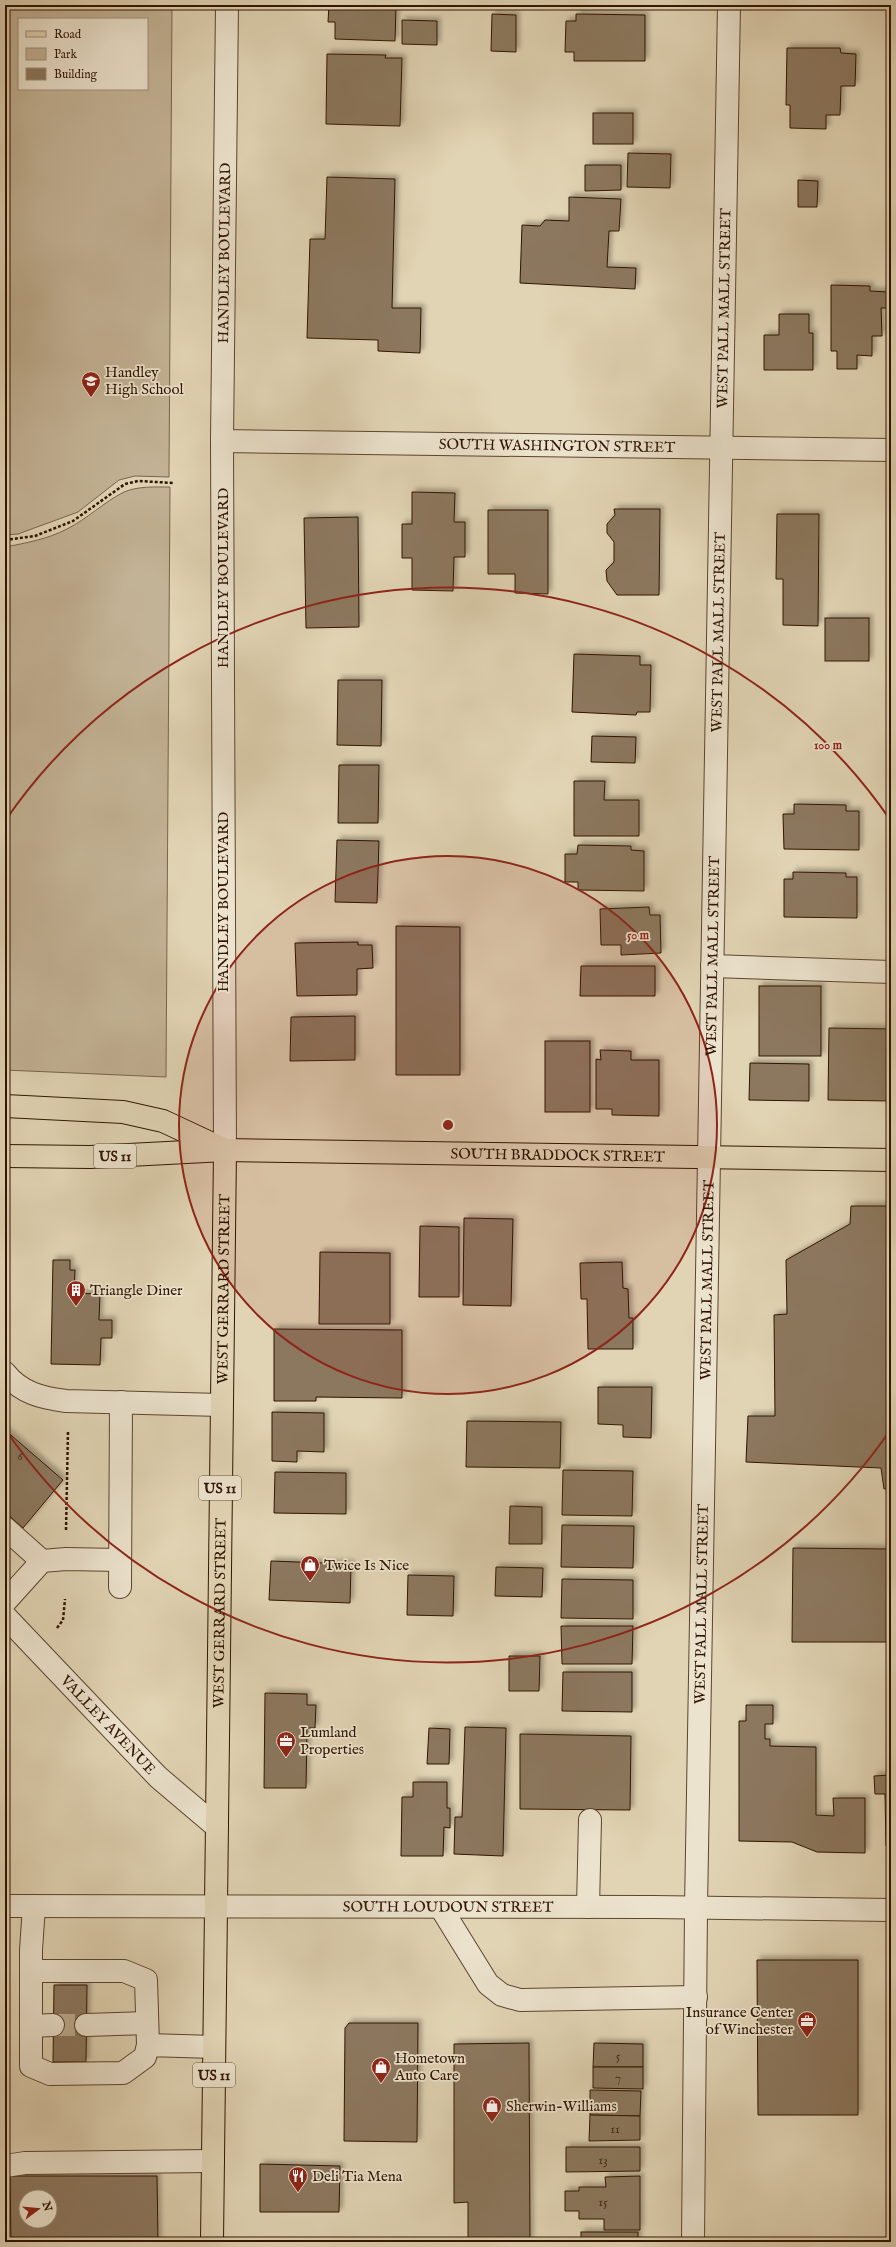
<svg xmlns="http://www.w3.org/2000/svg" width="896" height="2247" font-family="'IM FELL English',serif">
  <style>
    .green { fill: #c3b396; stroke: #7a644c; fill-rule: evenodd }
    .building { fill: #8c785e; stroke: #301401; fill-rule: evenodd; filter: url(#shadow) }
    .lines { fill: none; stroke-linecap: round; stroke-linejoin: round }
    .minor-tunnel { stroke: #beae90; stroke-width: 22; stroke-dasharray: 22 11; stroke-linecap: butt }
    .minor-casing { stroke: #5c442e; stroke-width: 24 }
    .major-casing { stroke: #301401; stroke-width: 24 }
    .path { stroke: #301401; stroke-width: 2.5; stroke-dasharray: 3 2; stroke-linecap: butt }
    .minor { stroke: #ece3ce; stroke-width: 22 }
    .major { stroke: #e1d4b4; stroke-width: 22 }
    .ring { fill: none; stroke: #8f2418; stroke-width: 2 }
    .labels { text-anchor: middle; stroke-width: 3.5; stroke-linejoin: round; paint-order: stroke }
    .number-label { font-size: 13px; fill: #472d18 }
    .shield { fill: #ece3ce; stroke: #68523e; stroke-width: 1 }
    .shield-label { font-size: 14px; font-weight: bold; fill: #301401 }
    .street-label { font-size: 15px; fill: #301401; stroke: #ece3ce }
    .poi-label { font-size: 15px; fill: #301401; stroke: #ece3ce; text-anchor: start }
    .centre { fill: #8f2418; stroke: #ece3ce; stroke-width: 2 }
    .ring-label { font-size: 12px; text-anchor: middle; font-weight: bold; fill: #8f2418; stroke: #ece3ce; stroke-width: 3.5; stroke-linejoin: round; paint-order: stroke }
  </style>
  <defs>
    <filter id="shadow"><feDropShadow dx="3.5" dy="-3.5" stdDeviation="2" flood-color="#0004"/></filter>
  </defs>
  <rect width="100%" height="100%" fill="#e1d4b4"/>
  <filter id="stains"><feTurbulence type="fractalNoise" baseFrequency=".005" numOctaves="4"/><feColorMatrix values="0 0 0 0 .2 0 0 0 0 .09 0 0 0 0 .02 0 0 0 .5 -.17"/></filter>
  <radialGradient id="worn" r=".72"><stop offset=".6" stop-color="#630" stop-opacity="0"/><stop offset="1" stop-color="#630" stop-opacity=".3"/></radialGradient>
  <g class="green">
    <path d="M 5,5 L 172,5 L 169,477 L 135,476 L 119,480 L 78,512 L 18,534 L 5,535 ZM 19,19 L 147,19 L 147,89 L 19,89 Z"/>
    <path d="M 170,487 L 166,1077 L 5,1070 L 5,547 C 26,543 48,539 67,529 C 87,519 104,502 124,492 C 138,486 155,487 170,487 Z"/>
  </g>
  <g class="building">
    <polygon points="329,5 396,5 395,41 335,39 335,22 328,22"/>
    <polygon points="492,14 516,15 516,52 491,51"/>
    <polygon points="576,14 645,15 645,61 574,61 574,52 565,52 566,21 576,21"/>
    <polygon points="402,20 437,21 437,45 402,44"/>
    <polygon points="787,48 840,48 841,53 856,54 855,86 841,86 840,115 826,115 826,129 790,128 790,105 786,105"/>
    <polygon points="327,54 386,55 385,58 402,58 400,126 326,124"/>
    <rect x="888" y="58" width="3" height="39"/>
    <rect x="593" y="113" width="40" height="31"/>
    <polygon points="628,153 671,154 670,188 627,187"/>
    <polygon points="585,165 621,165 621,190 585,191"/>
    <polygon points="327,177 395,179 392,308 421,308 420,353 378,351 378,340 307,338 310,239 325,239"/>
    <polygon points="798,180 818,181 817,207 798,207"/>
    <polygon points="569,197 621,199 619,231 609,231 607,267 636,268 635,289 520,283 522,225 540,226 545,220 569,221"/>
    <polygon points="831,285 870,286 870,291 888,292 888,308 881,308 882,336 872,336 872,356 857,355 857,369 837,369 837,351 831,351"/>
    <polygon points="779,314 809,314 809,333 813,333 813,370 764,370 764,335 779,335"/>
    <polygon points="412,492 455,493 454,522 465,522 465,557 454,557 453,591 412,590 412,558 402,558 402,524 412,524"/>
    <polygon points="614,509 660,509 659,595 617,595 607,581 606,570 614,562 614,542 607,533 607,524 615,515"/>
    <polygon points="488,510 548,510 548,594 515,593 515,574 488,574"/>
    <polygon points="777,514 819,514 818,626 783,625 783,579 776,579"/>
    <polygon points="358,517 359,627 306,628 304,518"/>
    <rect x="888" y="544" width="3" height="36"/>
    <rect x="825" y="618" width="44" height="43"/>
    <polygon points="574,654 640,656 640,665 651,665 650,712 637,712 636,715 572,712"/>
    <polygon points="338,680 382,680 381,746 337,745"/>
    <polygon points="592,736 636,737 635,763 591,762"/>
    <polygon points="339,765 379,765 378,823 338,823"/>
    <polygon points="574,781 605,781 604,800 639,800 639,836 574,836"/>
    <polygon points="794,804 846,805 846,811 859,811 859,850 784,849 783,814 794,814"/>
    <polygon points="337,840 379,841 377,903 335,902"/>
    <polygon points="578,845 631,846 631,850 644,851 644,891 578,890 578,882 565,882 565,854 577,854"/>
    <polygon points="793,872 846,873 846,877 857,877 857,918 784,917 784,879 793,879"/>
    <polygon points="649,907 650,915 660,915 661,953 621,955 621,945 601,945 600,909"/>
    <polygon points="396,926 460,927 460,1075 396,1075"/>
    <polygon points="358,942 358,945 372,945 373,968 357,969 357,995 297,996 295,943"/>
    <polygon points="581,966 655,966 655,996 580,996"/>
    <rect x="759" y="986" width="62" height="70"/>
    <polygon points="355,1016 355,1060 290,1061 291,1017"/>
    <polygon points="829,1028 891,1029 891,1101 828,1100"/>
    <rect x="545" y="1041" width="45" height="71"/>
    <polygon points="600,1050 631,1051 631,1060 659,1060 659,1116 612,1115 612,1109 596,1109 596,1059 601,1060"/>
    <polygon points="750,1063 809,1064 809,1101 749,1100"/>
    <polygon points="851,1206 891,1206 891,1488 884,1489 881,1468 746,1462 748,1416 775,1416 774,1315 787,1314 786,1260 850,1224"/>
    <polygon points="464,1218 513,1219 511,1306 463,1305"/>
    <polygon points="420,1226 459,1227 459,1297 419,1297"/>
    <polygon points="320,1252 390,1253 390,1324 319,1324"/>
    <polygon points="53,1260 70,1260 70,1270 75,1270 74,1293 100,1294 99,1320 112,1320 112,1338 101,1338 100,1365 51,1364"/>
    <polygon points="622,1262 623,1288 628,1289 629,1318 633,1318 633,1349 588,1349 587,1299 581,1299 580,1263"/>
    <polygon points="274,1329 402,1330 402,1398 316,1397 316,1401 274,1401"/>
    <polygon points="598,1387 652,1387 651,1438 623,1437 623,1425 598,1424"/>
    <polygon points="272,1412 324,1413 324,1452 297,1451 297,1462 272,1461"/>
    <polygon points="467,1421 561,1422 560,1468 466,1467"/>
    <polygon points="5,1430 63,1480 23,1528 5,1512"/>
    <polygon points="563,1470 633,1471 632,1516 562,1515"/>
    <polygon points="275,1472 346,1473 346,1514 274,1513"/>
    <polygon points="510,1506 542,1507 542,1544 509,1544"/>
    <polygon points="562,1525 634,1526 633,1568 561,1567"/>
    <polygon points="793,1548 891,1549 891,1642 792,1642"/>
    <polygon points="271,1561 351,1564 350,1603 269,1600"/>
    <polygon points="496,1567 543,1568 542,1597 495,1596"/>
    <polygon points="408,1575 454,1576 453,1616 407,1615"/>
    <polygon points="562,1579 633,1580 633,1619 561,1618"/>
    <polygon points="561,1626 633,1626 632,1664 562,1664"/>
    <polygon points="509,1656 540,1656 539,1691 509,1691"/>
    <polygon points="563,1672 632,1672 632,1712 562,1711"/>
    <polygon points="265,1693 307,1694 307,1705 316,1705 315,1728 307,1728 306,1788 264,1788"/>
    <polygon points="746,1705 773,1705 773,1724 765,1724 765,1739 770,1739 770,1746 816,1747 816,1815 834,1816 833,1798 865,1798 865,1853 817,1852 792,1842 739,1841 739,1721 746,1721"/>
    <polygon points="465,1727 506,1728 503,1856 454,1854 455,1817 462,1817"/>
    <polygon points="429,1728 450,1729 449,1764 427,1764"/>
    <polygon points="520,1734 631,1736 630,1810 520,1809"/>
    <polygon points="891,1775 891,1846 886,1846 885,1794 875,1794 874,1776"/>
    <polygon points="413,1782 447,1782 447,1808 450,1808 450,1828 444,1827 443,1856 401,1856 402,1797 413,1797"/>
    <polygon points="757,1960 858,1960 858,2115 758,2115"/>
    <polygon points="54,1985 87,1985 86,2062 53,2062"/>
    <polygon points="349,2023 418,2023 417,2142 344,2141 345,2028"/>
    <polygon points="529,2043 530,2242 468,2242 468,2202 454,2203 454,2044"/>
    <polygon points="594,2043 643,2044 643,2067 593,2067"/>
    <polygon points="593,2067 643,2067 643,2089 593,2088"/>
    <polygon points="590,2090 641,2091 640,2116 590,2115"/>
    <polygon points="590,2115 640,2116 640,2140 589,2141"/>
    <polygon points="566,2147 640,2147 640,2171 566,2172"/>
    <polygon points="260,2164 340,2166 339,2212 260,2212"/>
    <path d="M 10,2176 L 157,2176 L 158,2242 L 11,2242 ZM 26,2197 L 50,2197 L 50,2221 L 26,2221 Z"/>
    <polygon points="640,2176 640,2230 604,2230 604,2219 579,2219 579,2211 565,2211 565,2191 579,2191 579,2187 606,2187 605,2177"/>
    <rect x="581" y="2232" width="57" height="10"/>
  </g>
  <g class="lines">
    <polyline class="minor-tunnel" points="53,2025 86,2025"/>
    <defs>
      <g id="minor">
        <path id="s1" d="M 222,441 L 891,450"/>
        <polyline points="712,966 891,972"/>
        <path id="s2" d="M 225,1150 L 222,441 L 227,5"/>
        <path d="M 5,1373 C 21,1393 42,1398 66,1401 L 221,1405"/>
        <polyline points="5,1528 42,1561"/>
        <polyline points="120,1587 121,1402"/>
        <polyline points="5,1602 42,1561 66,1559 120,1560"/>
        <path id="s3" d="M 5,1616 L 158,1777 L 217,1827"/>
        <path id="s4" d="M 5,1906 L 653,1907 L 891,1910"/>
        <polyline points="34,1906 31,1950 31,2066 50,2074 123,2073 145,2057 148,2045 214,2047"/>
        <polyline points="588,1907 590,1820"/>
        <polyline points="441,1908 488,1984 502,1995 520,2000 696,1997"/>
        <polyline points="31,1971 124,1971 146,1980 148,2045"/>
        <polyline points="86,2025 147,2023"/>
        <polyline points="31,2026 53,2025"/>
        <polyline points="5,2166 25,2163 213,2161"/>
        <path id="s5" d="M 693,2242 L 696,1908 L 729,5"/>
      </g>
      <g id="major">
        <polyline points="5,1106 123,1112 163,1121 223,1149"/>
        <path id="s6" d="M 5,1156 L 90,1157 L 225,1150 L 891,1160"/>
        <path id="s7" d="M 212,2242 L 225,1150"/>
      </g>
    </defs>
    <use href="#minor" class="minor-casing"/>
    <use href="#major" class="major-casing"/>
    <g class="path">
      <polyline points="5,540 35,536 73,521 125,484 138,481 174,483"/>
      <polyline points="66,1530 68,1431"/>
      <polyline points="57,1628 63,1620 65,1599"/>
    </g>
    <use href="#minor" class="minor"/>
    <use href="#major" class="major"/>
  </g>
  <circle cx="448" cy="1125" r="269" fill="#8f2418" fill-opacity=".12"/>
  <g class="ring">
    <circle cx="448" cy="1125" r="269"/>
    <path d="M891 1429A537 537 0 0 1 5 1429M5 821A537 537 0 0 1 891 821"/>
  </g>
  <defs>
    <symbol id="school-pin" viewBox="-11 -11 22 30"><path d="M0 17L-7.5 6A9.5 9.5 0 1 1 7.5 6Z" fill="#8f2418" stroke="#ece3ce"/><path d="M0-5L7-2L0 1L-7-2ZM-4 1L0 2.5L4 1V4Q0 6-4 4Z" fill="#fff"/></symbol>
    <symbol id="building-pin" viewBox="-11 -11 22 30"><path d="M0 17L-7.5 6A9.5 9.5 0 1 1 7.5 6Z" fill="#8f2418" stroke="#ece3ce"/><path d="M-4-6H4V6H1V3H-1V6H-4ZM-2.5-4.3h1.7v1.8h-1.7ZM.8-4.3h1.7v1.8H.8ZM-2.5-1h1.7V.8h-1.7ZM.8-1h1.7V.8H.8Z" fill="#fff"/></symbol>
    <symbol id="shop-pin" viewBox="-11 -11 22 30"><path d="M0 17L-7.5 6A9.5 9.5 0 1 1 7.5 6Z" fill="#8f2418" stroke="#ece3ce"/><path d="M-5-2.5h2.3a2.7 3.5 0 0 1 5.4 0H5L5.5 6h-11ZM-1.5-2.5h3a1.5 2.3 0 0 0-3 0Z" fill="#fff"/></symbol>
    <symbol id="office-pin" viewBox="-11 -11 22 30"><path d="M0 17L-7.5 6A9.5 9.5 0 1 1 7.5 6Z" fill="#8f2418" stroke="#ece3ce"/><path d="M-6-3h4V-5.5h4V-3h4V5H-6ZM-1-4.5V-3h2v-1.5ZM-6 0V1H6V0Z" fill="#fff"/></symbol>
    <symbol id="restaurant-pin" viewBox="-11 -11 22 30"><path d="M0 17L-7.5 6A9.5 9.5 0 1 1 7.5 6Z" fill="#8f2418" stroke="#ece3ce"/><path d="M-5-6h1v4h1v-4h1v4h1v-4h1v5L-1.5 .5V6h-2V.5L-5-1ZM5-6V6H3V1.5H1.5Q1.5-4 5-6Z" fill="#fff"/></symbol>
  </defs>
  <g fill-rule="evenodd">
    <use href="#school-pin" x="80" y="370" width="22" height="30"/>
    <use href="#building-pin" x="65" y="1279" width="22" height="30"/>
    <use href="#shop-pin" x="299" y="1554" width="22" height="30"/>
    <use href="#office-pin" x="275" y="1730" width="22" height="30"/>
    <use href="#office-pin" x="796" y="2010" width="22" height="30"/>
    <use href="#shop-pin" x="370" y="2056" width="22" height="30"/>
    <use href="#shop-pin" x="481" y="2095" width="22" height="30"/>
    <use href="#restaurant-pin" x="287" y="2165" width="22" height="30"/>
  </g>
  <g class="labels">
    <g class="number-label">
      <text x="20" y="1460">6</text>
      <text x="618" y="2060">5</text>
      <text x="618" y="2082">7</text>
      <text x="615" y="2133">11</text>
      <text x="603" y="2164">13</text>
      <text x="603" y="2206">15</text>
    </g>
    <g class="shield">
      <rect x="94" y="1144" width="42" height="24" rx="3"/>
      <rect x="199" y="1476" width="42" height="24" rx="3"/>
      <rect x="193" y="2063" width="42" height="24" rx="3"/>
    </g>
    <g class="shield-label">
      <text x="115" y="1161">US 11</text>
      <text x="220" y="1493">US 11</text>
      <text x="214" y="2080">US 11</text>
    </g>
    <g class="street-label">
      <text dy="5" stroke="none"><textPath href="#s2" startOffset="897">HANDLEY BOULEVARD</textPath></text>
      <text dy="5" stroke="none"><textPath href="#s5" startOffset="1934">WEST PALL MALL STREET</textPath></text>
      <text dy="5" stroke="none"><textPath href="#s1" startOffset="335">SOUTH WASHINGTON STREET</textPath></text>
      <text transform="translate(223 578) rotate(-90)" y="5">HANDLEY BOULEVARD</text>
      <text dy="5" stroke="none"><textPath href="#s5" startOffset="1610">WEST PALL MALL STREET</textPath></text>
      <text transform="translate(223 902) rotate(-90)" y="5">HANDLEY BOULEVARD</text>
      <text dy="5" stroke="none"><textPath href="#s5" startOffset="1286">WEST PALL MALL STREET</textPath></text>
      <text dy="5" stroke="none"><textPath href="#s6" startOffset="553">SOUTH BRADDOCK STREET</textPath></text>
      <text dy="5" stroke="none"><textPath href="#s5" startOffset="962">WEST PALL MALL STREET</textPath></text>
      <text dy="5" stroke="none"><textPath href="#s7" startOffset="953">WEST GERRARD STREET</textPath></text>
      <text dy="5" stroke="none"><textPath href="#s5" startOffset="638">WEST PALL MALL STREET</textPath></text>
      <text dy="5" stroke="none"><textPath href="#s7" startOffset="629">WEST GERRARD STREET</textPath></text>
      <text dy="5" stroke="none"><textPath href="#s3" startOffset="150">VALLEY AVENUE</textPath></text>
      <text dy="5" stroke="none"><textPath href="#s4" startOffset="443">SOUTH LOUDOUN STREET</textPath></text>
    </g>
    <g class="poi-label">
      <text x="105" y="377">Handley<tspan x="105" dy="17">High School</tspan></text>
      <text x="90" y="1295">Triangle Diner</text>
      <text x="324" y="1570">Twice Is Nice</text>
      <text x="300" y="1737">Lumland<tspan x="300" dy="17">Properties</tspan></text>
      <text x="793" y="2017" text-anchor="end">Insurance Center<tspan x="793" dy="17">of Winchester</tspan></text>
      <text x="395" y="2063">Hometown<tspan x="395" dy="17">Auto Care</tspan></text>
      <text x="506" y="2111">Sherwin-Williams</text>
      <text x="312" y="2181">Deli Tia Mena</text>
    </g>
  </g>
  <circle cx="448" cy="1125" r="6" class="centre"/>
  <g class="ring-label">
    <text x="828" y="749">100 m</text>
    <text x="638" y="939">50 m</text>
  </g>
  <rect width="896" height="2247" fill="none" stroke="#e1d4b4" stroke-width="20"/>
  <rect x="6" y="6" width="884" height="2235" fill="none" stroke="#301401" stroke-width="2"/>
  <rect x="10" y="10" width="876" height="2227" fill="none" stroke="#301401"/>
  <rect x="18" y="18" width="130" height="72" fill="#ece3ce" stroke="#a1907c"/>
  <rect x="26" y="31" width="20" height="6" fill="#e1d4b4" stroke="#a1907c"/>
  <text x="54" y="38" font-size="12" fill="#301401">Road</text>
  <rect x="26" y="48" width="20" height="12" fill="#c3b396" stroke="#a1907c"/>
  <text x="54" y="58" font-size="12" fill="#301401">Park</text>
  <rect x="26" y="68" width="20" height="12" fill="#8c785e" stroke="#a1907c"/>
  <text x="54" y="78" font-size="12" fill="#301401">Building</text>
  <g transform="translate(38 2209) rotate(74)"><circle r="19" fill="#ece3ce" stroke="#a1907c"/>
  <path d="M0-3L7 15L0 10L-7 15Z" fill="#8f2418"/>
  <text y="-6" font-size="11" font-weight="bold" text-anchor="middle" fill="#301401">N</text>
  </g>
  <rect width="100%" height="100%" filter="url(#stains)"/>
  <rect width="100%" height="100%" fill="url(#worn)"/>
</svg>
